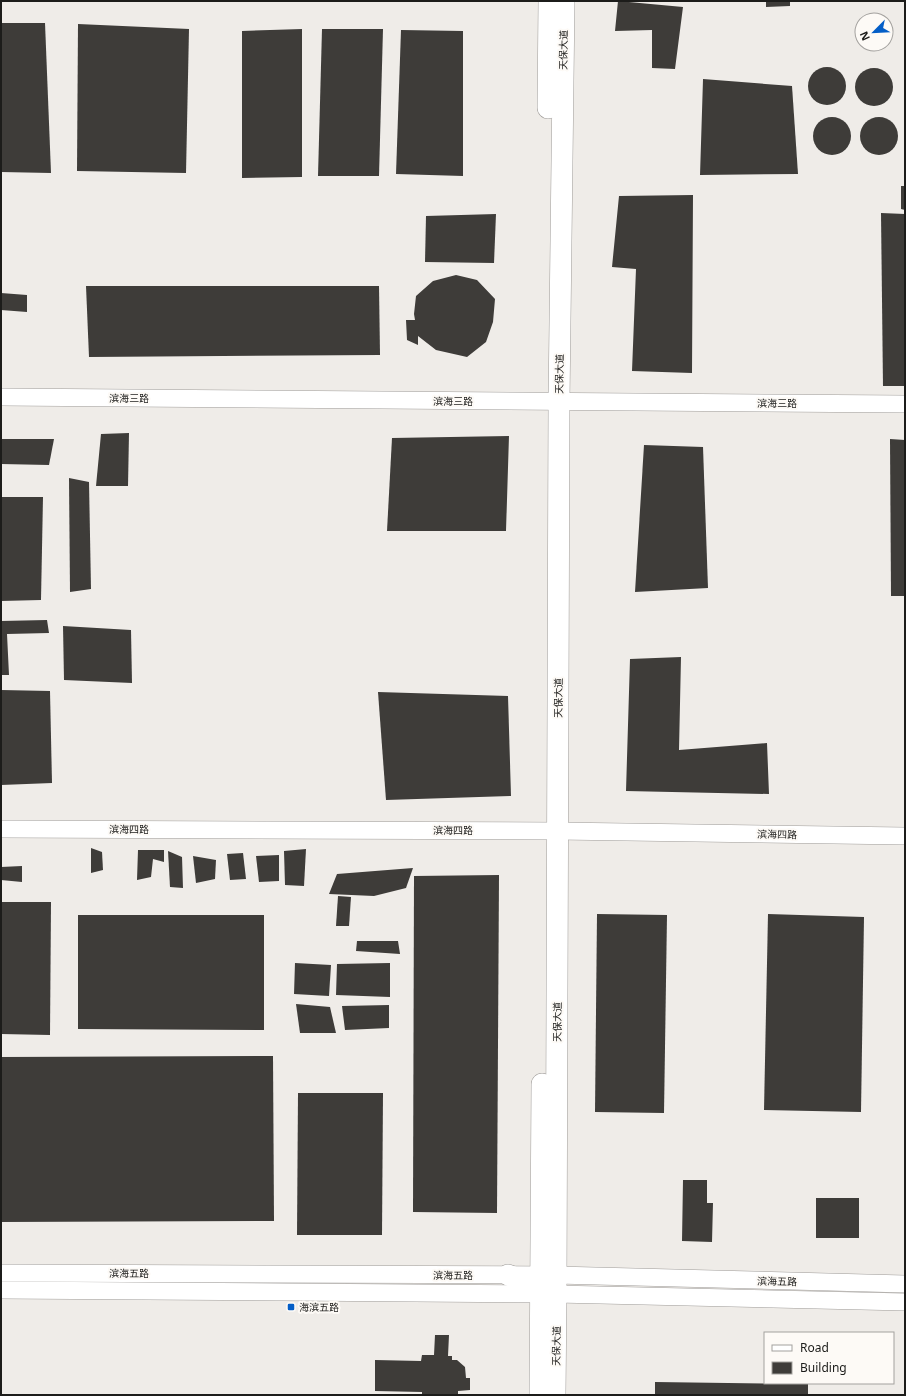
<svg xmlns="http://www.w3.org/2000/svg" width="906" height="1396" font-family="'Noto Sans','Noto Sans SC',sans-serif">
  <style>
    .building { fill: #3e3c39 }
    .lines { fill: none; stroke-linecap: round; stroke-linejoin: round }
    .minor-casing { stroke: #9f9c99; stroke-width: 18 }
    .major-casing { stroke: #9f9c99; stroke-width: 22 }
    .minor { stroke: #fff; stroke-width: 17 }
    .major { stroke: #fff; stroke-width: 21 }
    .poi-dot { fill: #045ec7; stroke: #fdfaf6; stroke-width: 1.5 }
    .labels { text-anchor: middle; stroke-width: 4; stroke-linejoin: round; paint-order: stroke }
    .street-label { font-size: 10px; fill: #1c1c1a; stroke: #fdfaf6 }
    .poi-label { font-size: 10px; fill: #1c1c1a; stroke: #fdfaf6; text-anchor: start }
  </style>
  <rect width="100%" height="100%" fill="#efece8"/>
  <g class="building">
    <polygon points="618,1 683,7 675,69 652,68 652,30 615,31"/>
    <polygon points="766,1 790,1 790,6 766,7"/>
    <polygon points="1,23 45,23 51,173 1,172"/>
    <polygon points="78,24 189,29 186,173 77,171"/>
    <polygon points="302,29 302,177 242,178 242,31"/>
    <polygon points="322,29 383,29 379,176 318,176"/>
    <polygon points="401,30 463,31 463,176 396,174"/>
    <circle cx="827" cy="86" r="19"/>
    <circle cx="874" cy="87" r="19"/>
    <polygon points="703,79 792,86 798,174 700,175"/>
    <circle cx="832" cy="136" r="19"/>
    <circle cx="879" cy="136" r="19"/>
    <polygon points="901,186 905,186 905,210 901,209"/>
    <polygon points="693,195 692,373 632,371 636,269 612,267 619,196"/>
    <polygon points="881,213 905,214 905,386 883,386"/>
    <polygon points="496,214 494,263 425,262 426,216"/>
    <polygon points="456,275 477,280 495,299 493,322 486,342 467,357 436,350 418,336 418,345 407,340 406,320 415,320 414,314 416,296 433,281"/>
    <polygon points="86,286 379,286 380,355 89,357"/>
    <polygon points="1,293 27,295 27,312 1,310"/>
    <polygon points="129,433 128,486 96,486 101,434"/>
    <polygon points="509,436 506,531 387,531 392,438"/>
    <polygon points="1,439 54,439 49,465 1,464"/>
    <polygon points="890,439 905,440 905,596 891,596"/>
    <polygon points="644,445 703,447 708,588 635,592"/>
    <polygon points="69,478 89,482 91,589 70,592"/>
    <polygon points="1,497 43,497 41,600 1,601"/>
    <polygon points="47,620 49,633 7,634 9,675 1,675 1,621"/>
    <polygon points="63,626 131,630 132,683 64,680"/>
    <polygon points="681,657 679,750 767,743 769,794 626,791 630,659"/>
    <polygon points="1,690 50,691 52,783 1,785"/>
    <polygon points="378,692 508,696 511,796 386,800"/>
    <polygon points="91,848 102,852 103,870 91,873"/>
    <polygon points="306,849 304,886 285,885 284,851"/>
    <polygon points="138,850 164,850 164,862 153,859 151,877 137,880"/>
    <polygon points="168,851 182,857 183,888 170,887"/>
    <polygon points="243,853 246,879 230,880 227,854"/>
    <polygon points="279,855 279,881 259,882 256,856"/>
    <polygon points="193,856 216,860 215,879 196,883"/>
    <polygon points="22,866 22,882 1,880 1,867"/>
    <polygon points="413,868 406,888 374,896 329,894 337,874"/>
    <polygon points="499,875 497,1213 413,1212 414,876"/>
    <polygon points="338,896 351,897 349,926 336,926"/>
    <polygon points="1,902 51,902 50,1035 1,1034"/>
    <polygon points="597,914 667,915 664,1113 595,1112"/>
    <polygon points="768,914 864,917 861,1112 764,1110"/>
    <polygon points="78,915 264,915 264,1030 78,1029"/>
    <polygon points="357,941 398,941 400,954 356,951"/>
    <polygon points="295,963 331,965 329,996 294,994"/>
    <polygon points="390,963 390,997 336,995 337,964"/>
    <polygon points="296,1004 330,1007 336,1033 300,1033"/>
    <polygon points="389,1005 389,1028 345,1030 342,1006"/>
    <polygon points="273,1056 274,1221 1,1222 1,1057"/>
    <polygon points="298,1093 383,1093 382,1235 297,1235"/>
    <polygon points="683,1180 707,1180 707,1203 713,1203 712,1242 682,1241"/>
    <rect x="816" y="1198" width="43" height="40"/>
    <polygon points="435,1335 449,1335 448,1356 452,1356 452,1360 457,1360 465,1367 466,1378 470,1378 470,1390 458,1391 458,1395 422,1395 422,1392 375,1391 375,1360 421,1361 422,1355 434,1355"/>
    <polygon points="655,1382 808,1384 808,1395 655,1395"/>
  </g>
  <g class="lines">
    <defs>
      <g id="minor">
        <polyline points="1,397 905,404"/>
        <polyline points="1,829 558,831 905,836"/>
        <polyline points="1,1273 556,1275 905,1284"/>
        <polyline points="1,1290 556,1294 905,1302"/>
      </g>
      <g id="major">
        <polyline points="548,108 549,1"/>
        <path d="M 508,1275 C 524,1280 537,1290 545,1305"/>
        <polyline points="540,1395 542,1084"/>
        <polyline points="555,1395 556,1294 559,402 564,1"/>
      </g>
    </defs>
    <use href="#minor" class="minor-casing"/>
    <use href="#major" class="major-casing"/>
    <use href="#minor" class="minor"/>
    <use href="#major" class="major"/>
  </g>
  <rect class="poi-dot" x="287" y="1303" width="8" height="8" rx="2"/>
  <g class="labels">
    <g class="street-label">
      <text transform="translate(563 50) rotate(-89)" y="4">天保大道</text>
      <text transform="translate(559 374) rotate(-89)" y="4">天保大道</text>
      <text x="129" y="402">滨海三路</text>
      <text x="453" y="405">滨海三路</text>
      <text x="777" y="407">滨海三路</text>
      <text transform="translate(558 698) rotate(-90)" y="4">天保大道</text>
      <text x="129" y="833">滨海四路</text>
      <text x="453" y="834">滨海四路</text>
      <text transform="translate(777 834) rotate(1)" y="4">滨海四路</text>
      <text transform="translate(557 1022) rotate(-90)" y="4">天保大道</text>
      <text x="129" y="1277">滨海五路</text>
      <text x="453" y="1279">滨海五路</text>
      <text transform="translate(777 1281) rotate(1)" y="4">滨海五路</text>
      <text transform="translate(556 1346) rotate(-89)" y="4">天保大道</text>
    </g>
    <g class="poi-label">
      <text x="299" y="1311">海滨五路</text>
    </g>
  </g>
  <rect width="906" height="1396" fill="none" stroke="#1c1c1a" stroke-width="4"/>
  <rect x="764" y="1332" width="130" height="52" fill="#fdfaf6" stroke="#a3a19e"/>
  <rect x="772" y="1345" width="20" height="6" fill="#ffffff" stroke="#a3a19e"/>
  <text x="800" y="1352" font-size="12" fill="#1c1c1a">Road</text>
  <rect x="772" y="1362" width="20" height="12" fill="#3e3c39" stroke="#a3a19e"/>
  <text x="800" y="1372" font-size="12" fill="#1c1c1a">Building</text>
  <g transform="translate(874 32) rotate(246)"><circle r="19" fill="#fdfaf6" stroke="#a3a19e"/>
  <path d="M0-3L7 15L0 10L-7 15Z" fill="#045ec7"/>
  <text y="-6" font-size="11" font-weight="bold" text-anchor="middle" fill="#1c1c1a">N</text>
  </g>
</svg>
